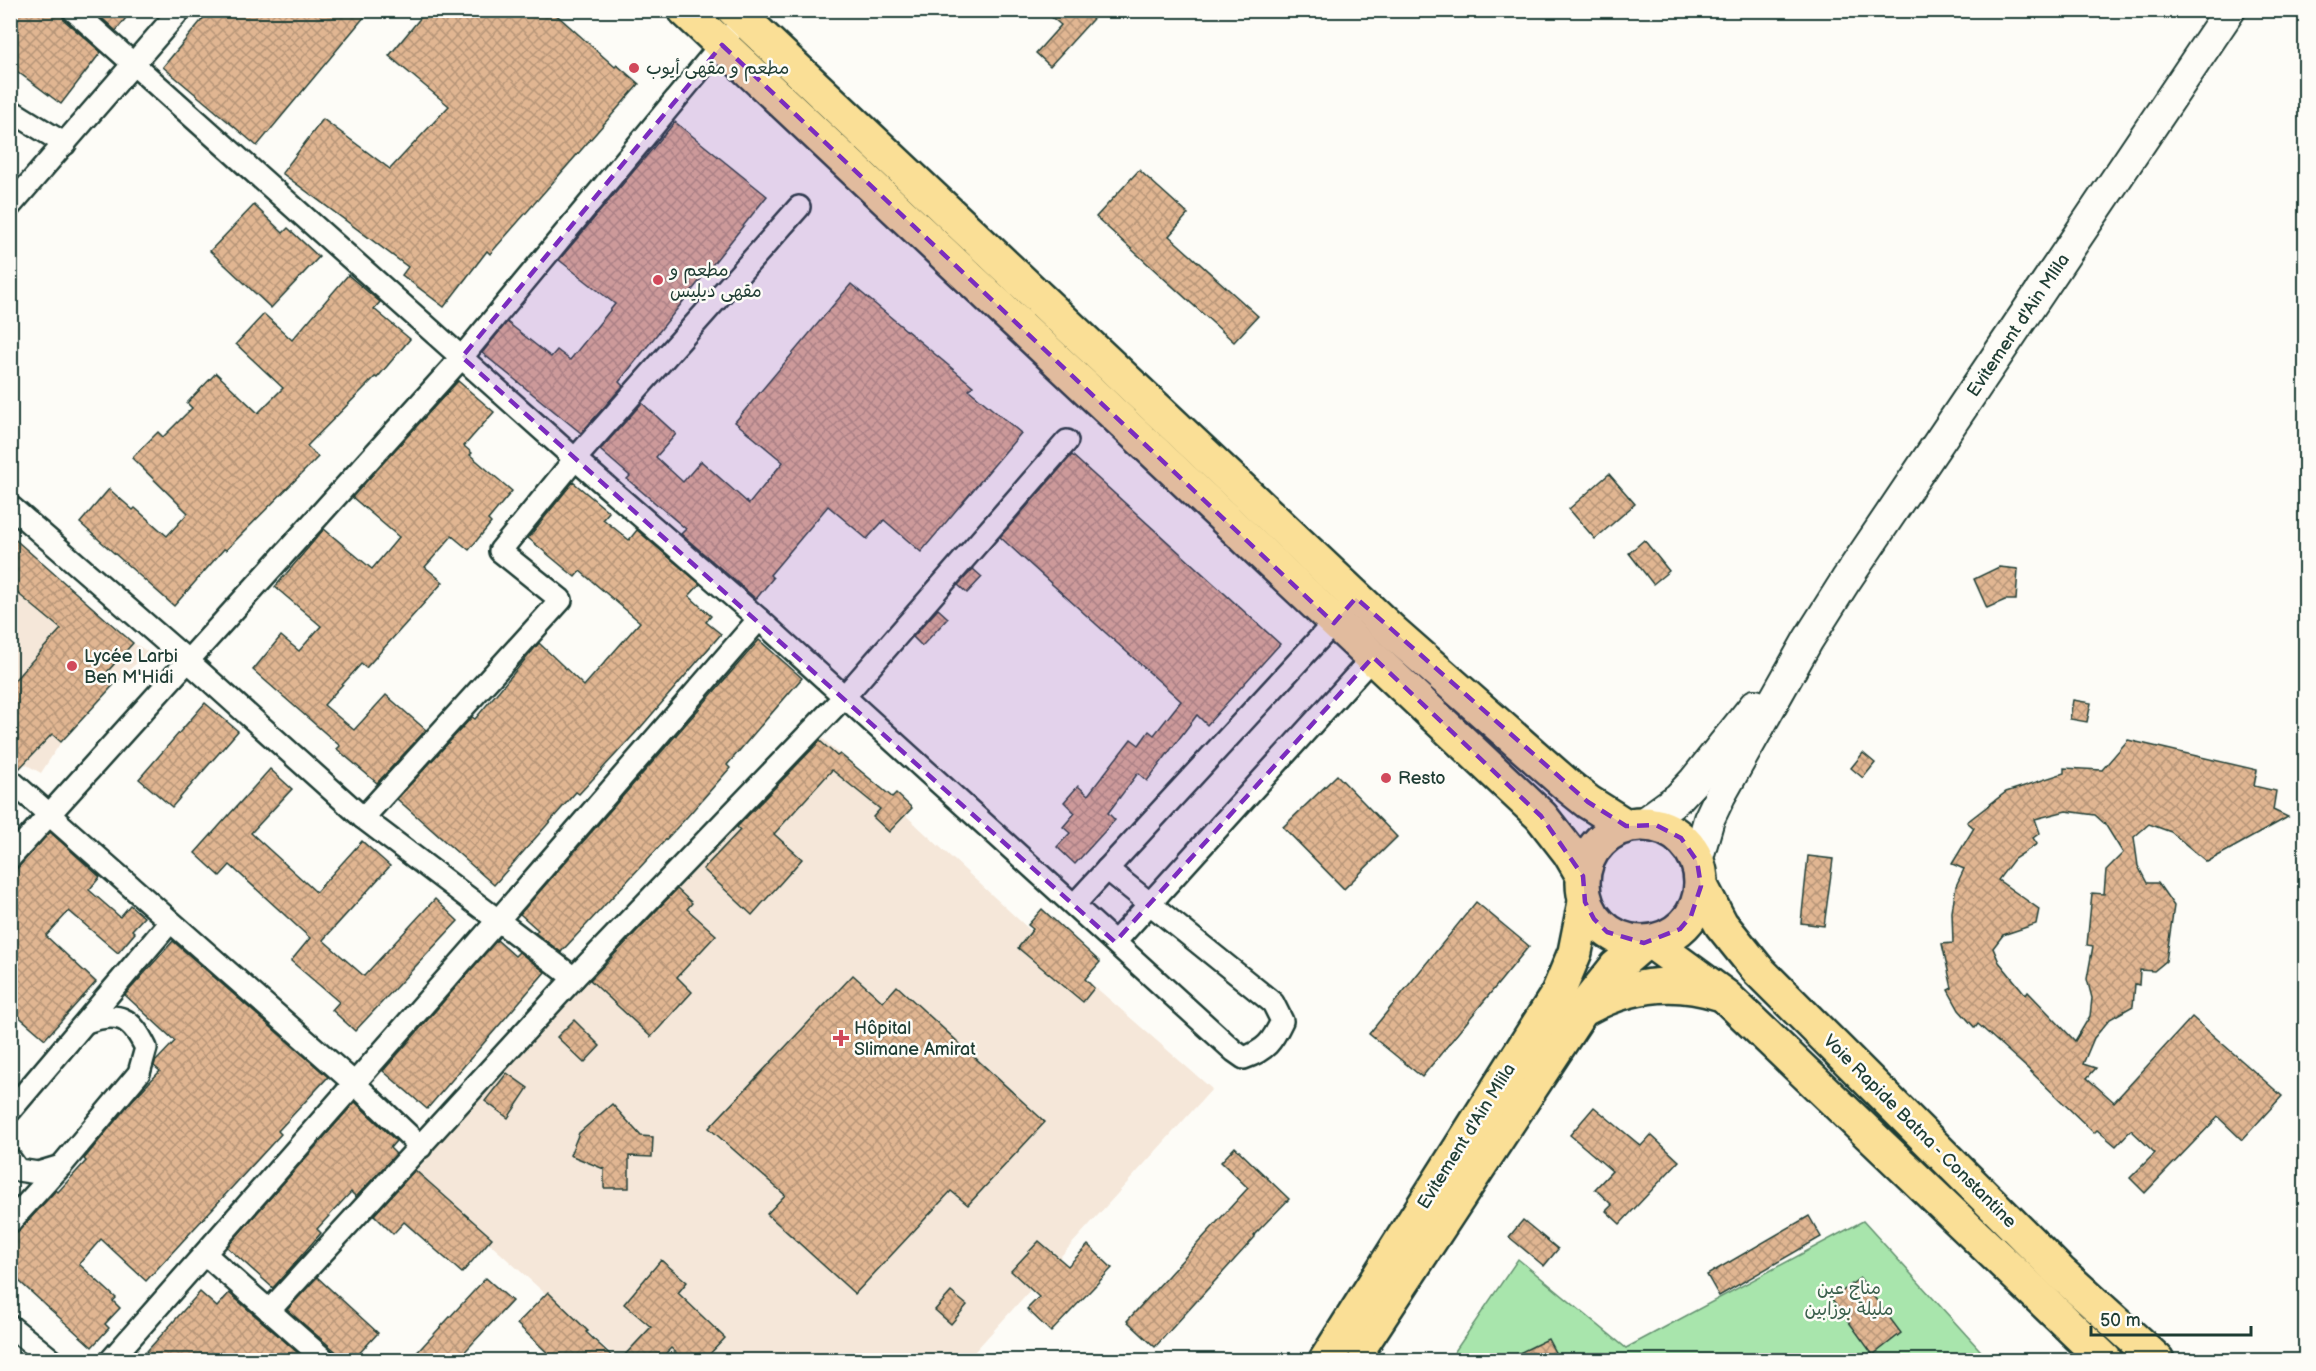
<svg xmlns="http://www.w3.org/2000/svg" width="2316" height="1371" font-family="'Balsamiq Sans','Playpen Sans Arabic',sans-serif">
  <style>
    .built { fill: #f5e7d9 }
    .park { fill: #a8e5ac; stroke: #649170; stroke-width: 1.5 }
    .building { fill: url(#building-cross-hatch); stroke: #1f3d34; stroke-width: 1.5; fill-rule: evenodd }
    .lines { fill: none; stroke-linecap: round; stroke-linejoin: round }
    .street-casing { stroke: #1f3d34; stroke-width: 26 }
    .secondary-casing { stroke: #1f3d34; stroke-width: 34 }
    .highway-casing { stroke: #1f3d34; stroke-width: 38 }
    .street { stroke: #fdfcf7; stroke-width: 21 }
    .secondary { stroke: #fdfcf7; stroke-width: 30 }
    .highway { stroke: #fadf96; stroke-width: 33 }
    .marked { fill: #7b2cbf; fill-opacity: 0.2; stroke: #7b2cbf; stroke-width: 4.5; stroke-dasharray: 12 8; stroke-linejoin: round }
    .poi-dot { fill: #d1495b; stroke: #fdfcf7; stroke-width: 2 }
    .labels { text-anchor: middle; stroke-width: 5; stroke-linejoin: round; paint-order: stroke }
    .poi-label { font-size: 18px; fill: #1f3d34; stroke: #fdfcf7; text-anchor: start }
    .street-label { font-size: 18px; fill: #1f3d34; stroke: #fdfcf7 }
    .park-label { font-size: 18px; fill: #3a5f4c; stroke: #fdfcf7 }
  </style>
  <defs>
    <pattern id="building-cross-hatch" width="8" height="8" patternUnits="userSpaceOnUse" patternTransform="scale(1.5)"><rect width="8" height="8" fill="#e1b692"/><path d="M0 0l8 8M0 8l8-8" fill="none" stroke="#b69578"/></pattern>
  </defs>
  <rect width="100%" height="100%" fill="#fdfcf7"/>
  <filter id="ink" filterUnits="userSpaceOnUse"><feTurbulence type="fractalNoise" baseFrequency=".0167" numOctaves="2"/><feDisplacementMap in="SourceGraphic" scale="12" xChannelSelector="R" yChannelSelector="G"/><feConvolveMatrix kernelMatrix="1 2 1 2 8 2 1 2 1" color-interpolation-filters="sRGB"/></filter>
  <g filter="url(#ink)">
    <g class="built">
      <polygon points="11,535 133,643 149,652 119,679 61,742 41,773 25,764 11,752"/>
      <polygon points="810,727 1031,931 1212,1089 967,1360 619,1360 409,1171"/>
    </g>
    <polygon class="park" points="1863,1221 1989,1360 1449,1360 1518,1259 1626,1348"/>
    <g class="building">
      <polygon points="10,10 61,10 64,20 101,52 61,104 10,66"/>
      <polygon points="93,10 132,10 116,31"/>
      <polygon points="210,10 370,10 257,146 163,67"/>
      <polygon points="427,10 551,10 615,67 617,65 639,84 490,254 487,251 444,307 402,275 408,267 282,173 323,119 390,169 449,106 389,56"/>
      <polygon points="1043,10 1101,10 1050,66 1036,53 1061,25"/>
      <polygon points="675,122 767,196 619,382 623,386 581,433 482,353 507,322 551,357 557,350 570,360 615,304 559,260"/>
      <polygon points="1139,170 1188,214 1169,236 1258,316 1234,342 1096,217"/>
      <polygon points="254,205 283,233 288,228 319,257 271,308 210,251"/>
      <polygon points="348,275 380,302 374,309 410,339 377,378 375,377 307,446 318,457 226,550 224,549 174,606 80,523 109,489 133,510 135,508 167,536 188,513 132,458 158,432 163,437 192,408 187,403 216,373 258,413 283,388 236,344 264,314 292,340"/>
      <polygon points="851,284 973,386 969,390 1021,433 921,552 884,520 867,539 828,506 770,575 773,578 756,599 681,534 686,529 627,479 630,476 600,450 642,403 676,434 656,457 683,482 701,461 749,504 783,462 735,422"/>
      <polygon points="458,381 494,412 464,446 472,453 470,455 512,491 488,520 491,523 469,550 452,536 425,567 443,582 366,668 361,664 324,705 354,730 386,695 426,730 377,783 337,749 340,746 253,670 281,636 299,651 321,626 275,587 324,529 372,569 399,537 352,497"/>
      <polygon points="1072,455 1280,644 1207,725 1197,715 1147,781 1138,773 1108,813 1115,820 1075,864 1057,847 1070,833 1063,827 1075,813 1064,802 1078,786 1088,795 1131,739 1139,745 1149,731 1154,735 1181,701 1000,537"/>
      <polygon points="1609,474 1635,504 1595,539 1569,509"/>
      <polygon points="573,482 609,512 603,519 629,540 637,530 700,584 689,596 711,616 706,622 721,634 641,727 579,794 576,792 494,885 397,799 472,717 475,719 539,643 584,686 640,622 580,571 575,577 528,538"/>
      <polygon points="10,535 133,643 108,671 119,679 61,742 52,734 18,770 10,768 10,685 61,629 10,587"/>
      <polygon points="1644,540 1669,571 1653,584 1629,553"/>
      <polygon points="1999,567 2018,569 2016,600 2005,600 1987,608 1974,579"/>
      <polygon points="973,569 982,577 967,593 958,585"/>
      <polygon points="938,609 948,618 922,646 913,637"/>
      <polygon points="759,640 802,678 727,765 730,768 687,817 561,952 535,933 538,930 520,914"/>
      <polygon points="2073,700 2091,703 2087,722 2070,719"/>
      <polygon points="205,703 238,731 172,807 139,779"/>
      <path d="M 2128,740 L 2257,770 L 2254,786 L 2276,791 L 2273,810 L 2288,817 L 2207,862 L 2171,832 L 2149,824 L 2134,837 L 2138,866 L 2147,883 L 2158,883 L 2174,906 L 2166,961 L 2154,971 L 2140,970 L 2139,985 L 2135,984 L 2133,1006 L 2110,1019 L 2094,1038 L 2083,1064 L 2096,1068 L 2087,1078 L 2114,1102 L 2192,1017 L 2282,1096 L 2242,1140 L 2218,1117 L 2145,1193 L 2130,1178 L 2155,1153 L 2131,1130 L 2116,1146 L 2097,1130 L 2094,1133 L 2027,1068 L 1978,1024 L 1975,1028 L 1959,1010 L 1948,990 L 1952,988 L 1942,944 L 1953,943 L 1952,912 L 1956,886 L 1964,869 L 1952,864 L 1974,828 L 1967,822 L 2006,792 L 2064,773 L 2064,768 L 2102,770 ZM 2066,811 L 2095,815 L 2105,824 L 2123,853 L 2106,870 L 2104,894 L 2092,893 L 2087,945 L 2093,946 L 2087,979 L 2092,998 L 2090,1016 L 2075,1041 L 2028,992 L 2026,995 L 1999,962 L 1993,948 L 2003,935 L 2036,924 L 2039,909 L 1998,880 L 2014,859 L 2037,844 L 2033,838 L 2040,833 L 2035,819 Z"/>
      <polygon points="820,741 837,756 840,754 892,797 896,793 912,808 889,832 873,817 880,809 832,770 774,834 802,859 752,915 703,869 740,830 737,827"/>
      <polygon points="1863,753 1875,763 1863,778 1851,768"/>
      <polygon points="270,769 292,789 251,833 316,892 362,841 390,866 323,940 364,976 435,899 458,921 355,1031 332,1010 339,1002 291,961 310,938 230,865 220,876 195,853"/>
      <polygon points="1337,775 1397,837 1344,889 1283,827"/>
      <polygon points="50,832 100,877 89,890 120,917 130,905 144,917 132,930 135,933 118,953 69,911 46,936 96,982 45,1039 10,1009 10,876"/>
      <polygon points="1808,856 1833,859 1824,926 1801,923"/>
      <polygon points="677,889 692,903 687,909 716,935 677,977 692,992 651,1037 590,980"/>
      <polygon points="1476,902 1529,946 1422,1077 1369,1034"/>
      <polygon points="1042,909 1100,962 1085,979 1094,988 1083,1002 1018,948 1033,929 1028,925"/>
      <polygon points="497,940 515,956 519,952 545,972 427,1109 383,1071"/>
      <polygon points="173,941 328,1077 278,1131 281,1134 146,1281 101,1239 79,1264 116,1298 113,1301 120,1308 105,1324 109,1328 92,1347 10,1273 10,1234 19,1231 56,1190 58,1192 86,1161 84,1159 128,1105 160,1071 154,1066 155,1062 175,1041 125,995"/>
      <polygon points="853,975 883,1002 897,986 1045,1122 968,1205 951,1191 855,1294 767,1214 785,1195 709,1128"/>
      <polygon points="574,1020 600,1046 584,1063 557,1037"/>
      <polygon points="507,1073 528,1088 508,1118 485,1101"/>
      <polygon points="355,1102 396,1141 390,1148 396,1154 356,1197 351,1192 317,1229 321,1233 273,1288 227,1247"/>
      <polygon points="612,1104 641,1136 653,1137 652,1157 629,1156 629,1188 604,1188 604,1169 570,1155 579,1133"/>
      <polygon points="1594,1107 1641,1146 1651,1135 1679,1161 1620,1224 1606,1211 1612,1205 1595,1189 1612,1171 1570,1135"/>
      <polygon points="1235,1147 1289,1199 1254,1235 1255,1237 1155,1347 1127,1321 1248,1188 1221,1162"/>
      <polygon points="415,1170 492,1238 462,1273 404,1222 393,1234 374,1215"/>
      <polygon points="1809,1216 1821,1237 1719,1296 1707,1275"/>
      <polygon points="1523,1220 1558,1249 1544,1266 1509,1237"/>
      <polygon points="1039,1241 1068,1266 1088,1245 1112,1268 1051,1332 1027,1309 1039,1297 1011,1271"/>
      <polygon points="661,1260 687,1282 678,1293 725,1338 704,1360 684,1360 671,1348 659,1360 620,1360 651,1327 624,1304"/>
      <polygon points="317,1277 378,1333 353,1360 346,1360 287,1310"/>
      <polygon points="486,1278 512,1301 457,1360 410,1360"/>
      <polygon points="1860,1278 1901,1333 1873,1355 1832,1299"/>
      <polygon points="200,1292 217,1307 229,1293 305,1359 139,1360"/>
      <polygon points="548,1292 588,1331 586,1332 616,1360 555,1360 517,1324"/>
      <polygon points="951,1292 967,1305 951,1324 935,1310"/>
      <polygon points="1548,1339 1559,1360 1505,1360"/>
    </g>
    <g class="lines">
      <defs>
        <g id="street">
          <path d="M 73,10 L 575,459 L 759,619 L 1234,1051 L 1244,1058 C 1266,1050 1272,1042 1282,1021 L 1273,1003 L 1107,869"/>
          <polyline points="10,110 65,144"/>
          <polyline points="10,206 180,10"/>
          <polyline points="10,506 188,661 363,818 574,978"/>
          <polyline points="10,780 354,1083 421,1147"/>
          <polyline points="363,818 561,600 500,551 575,459 799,207"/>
          <polyline points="10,858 462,357 729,35"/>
          <polyline points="1074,905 1342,614"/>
          <polyline points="1115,942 1373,657"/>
          <polyline points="10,1111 170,922"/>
          <path d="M 10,1159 L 18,1170 L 38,1173 L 61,1166 L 139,1073 L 146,1048 C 131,1017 119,1011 86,1022"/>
          <polyline points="10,1222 60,1167"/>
          <polyline points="205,1254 325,1360"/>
          <polyline points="269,1311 574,978 843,698 1067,441"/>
          <polyline points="10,1326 52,1360"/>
          <polyline points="111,1360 499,919 759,619"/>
        </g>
        <g id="secondary">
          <polyline points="1642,824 1678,798 1694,781 1755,705"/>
          <polyline points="1697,861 1709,819 1720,796 1808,640 1846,580 2230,10"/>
        </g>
        <g id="highway">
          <polyline points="685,10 1541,816 1569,852 1583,876"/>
          <polyline points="734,10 1394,633 1568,786 1588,802 1626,826"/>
          <circle cx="1642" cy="883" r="59"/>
          <polyline points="1701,886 1721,924 1758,970 2060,1272 2157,1360"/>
          <polyline points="1651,942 1725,996 2105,1360"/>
          <path d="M 1586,1008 C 1628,985 1672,978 1718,993"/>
          <polyline points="1362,1344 1582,1010 1616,967 1644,943"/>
          <polyline points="1326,1360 1557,995 1575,952 1585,902"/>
        </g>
      </defs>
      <use href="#street" class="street-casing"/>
      <use href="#secondary" class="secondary-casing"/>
      <use href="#highway" class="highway-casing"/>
      <use href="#street" class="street"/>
      <use href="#secondary" class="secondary"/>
      <use href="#highway" class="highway"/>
    </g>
  </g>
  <path class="marked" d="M 722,45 L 1334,623 L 1356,598 L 1588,802 L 1626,826 L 1656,825 L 1681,838 L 1697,861 L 1701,886 L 1691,916 L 1680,929 L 1644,943 L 1607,932 L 1594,919 L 1585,902 L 1583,876 L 1541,816 L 1373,657 L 1115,942 L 462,357 Z"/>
  <g class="poi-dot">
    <circle cx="634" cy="68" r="6"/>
    <circle cx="658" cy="280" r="6"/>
    <circle cx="72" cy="666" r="6"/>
    <circle cx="1386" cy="778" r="6"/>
    <path d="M838 1029h6v6h6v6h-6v6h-6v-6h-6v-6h6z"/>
  </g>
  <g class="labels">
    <g class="poi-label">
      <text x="646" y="74">مطعم و مقهى أيوب</text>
      <text x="670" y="276">مطعم و<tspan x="670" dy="21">مقهى ديليس</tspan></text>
      <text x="84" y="662">Lycée Larbi<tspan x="84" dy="21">Ben M'Hidi</tspan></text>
      <text x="1398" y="784">Resto</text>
      <text x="854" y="1034">Hôpital<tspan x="854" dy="21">Slimane Amirat</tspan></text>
    </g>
    <g class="street-label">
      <text transform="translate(2018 325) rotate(-56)" y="6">Evitement d'Ain Mlila</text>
      <text transform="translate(1920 1131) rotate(45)" y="6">Voie Rapide Batna - Constantine</text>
      <text transform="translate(1466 1136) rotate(-58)" y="6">Evitement d'Ain Mlila</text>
    </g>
    <g class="park-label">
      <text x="1849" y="1294">مناج عين<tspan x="1849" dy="21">مليلة بوزابين</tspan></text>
    </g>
  </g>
  <rect width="2316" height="1371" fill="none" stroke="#fdfcf7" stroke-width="36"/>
  <rect x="18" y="18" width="2280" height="1335" fill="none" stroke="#1f3d34" stroke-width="2" filter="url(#ink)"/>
  <path d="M2091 1326v9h160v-9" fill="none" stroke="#1f3d34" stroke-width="3"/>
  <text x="2100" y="1326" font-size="18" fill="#1f3d34" stroke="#fdfcf7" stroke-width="4.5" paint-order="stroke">50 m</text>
</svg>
